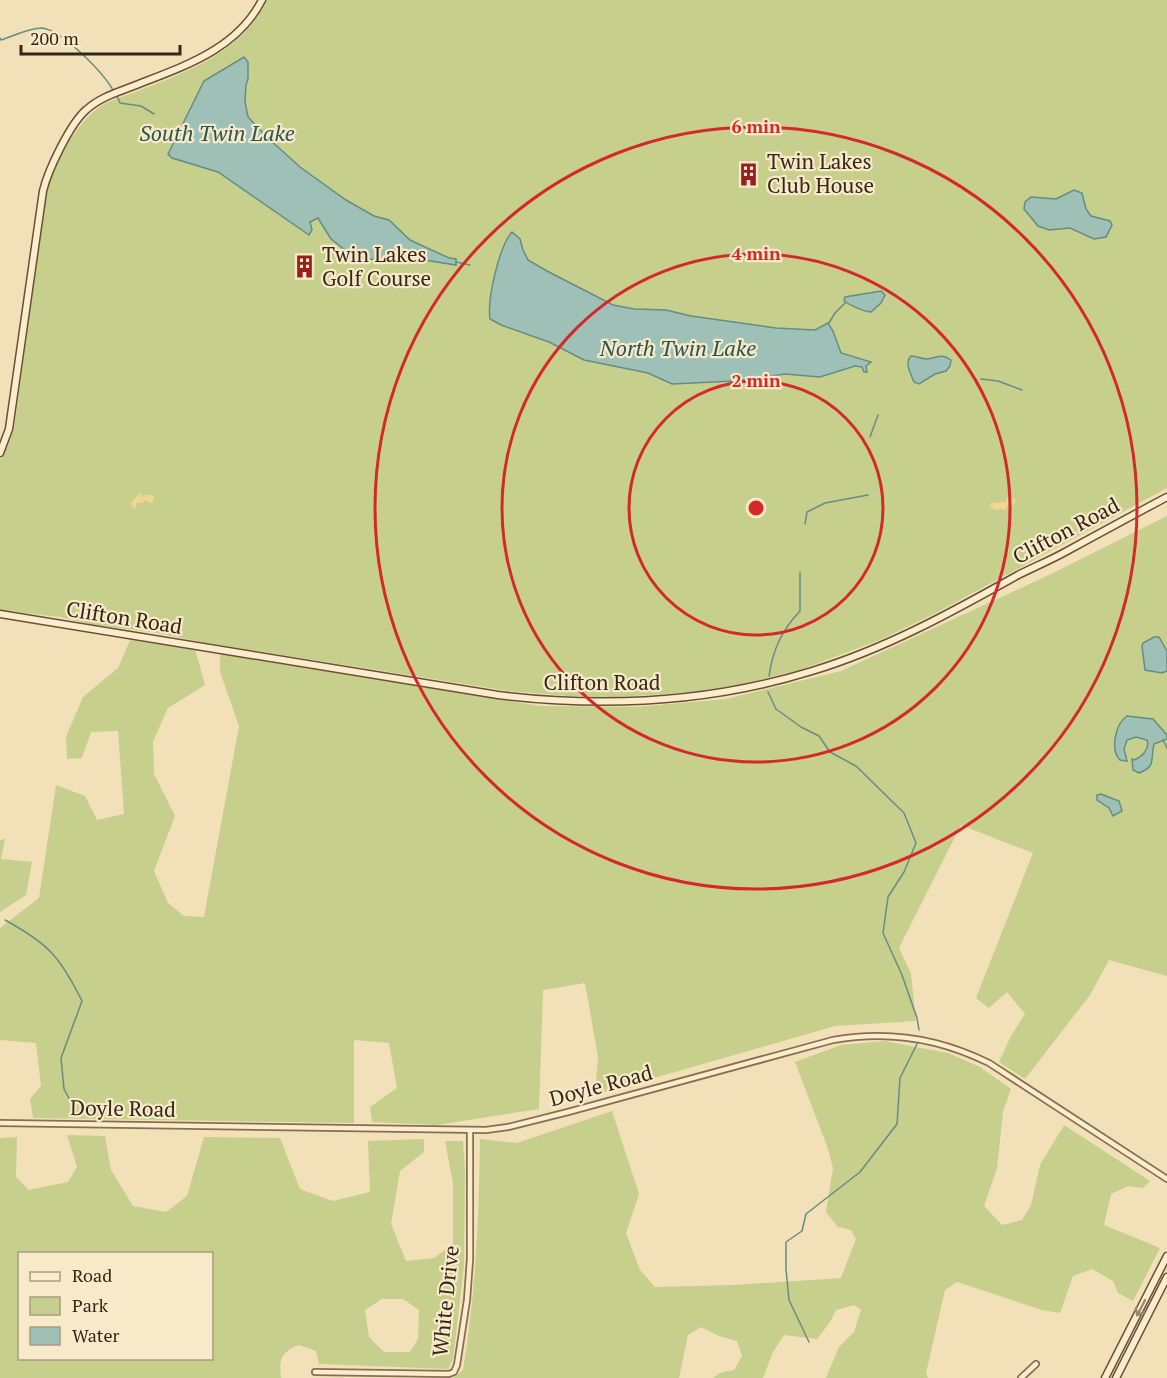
<svg xmlns="http://www.w3.org/2000/svg" width="1167" height="1378" font-family="'PT Serif',serif">
  <style>
    .green { fill: #c7cf8c; fill-rule: evenodd }
    .sand { fill: #f0d692 }
    .water { fill: #9ec0b6; stroke: #658d83; stroke-width: 1.5 }
    .lines { fill: none; stroke-linecap: round; stroke-linejoin: round }
    .stream { stroke: #658d83; stroke-width: 1.5 }
    .street-casing { stroke: #876e52; stroke-width: 8 }
    .secondary-casing { stroke: #694f36; stroke-width: 9 }
    .street { stroke: #fbedcb; stroke-width: 4.5 }
    .secondary { stroke: #fbedcb; stroke-width: 6 }
    .oneway { stroke: #988a72 }
    .ring { fill: none; stroke: #d62828; stroke-width: 3 }
    .labels { text-anchor: middle; stroke-width: 4.5; stroke-linejoin: round; paint-order: stroke }
    .poi-label { font-size: 21px; fill: #352619; stroke: #f8eac8; text-anchor: start }
    .street-label { font-size: 21px; fill: #352619; stroke: #f8eac8 }
    .water-label { font-size: 22px; font-style: italic; fill: #275653; stroke: #f8eac8 }
    .centre { fill: #d62828; stroke: #f8eac8; stroke-width: 3 }
    .ring-label { font-size: 18px; text-anchor: middle; font-weight: bold; fill: #d62828; stroke: #f8eac8; stroke-width: 4.5; stroke-linejoin: round; paint-order: stroke }
  </style>
  <rect width="100%" height="100%" fill="#f1e0b8"/>
  <g class="green">
    <path d="M 267,0 L 1167,0 L 1167,488 L 934,614 L 880,640 L 797,671 L 743,684 L 687,693 L 613,697 L 568,696 L 509,691 L 207,643 L 152,632 L 94,625 L 60,617 L 0,610 L 0,460 L 6,449 L 14,429 L 44,202 C 51,170 75,121 104,104 C 164,79 236,63 267,0 Z"/>
    <polygon points="1167,516 1167,976 1109,960 1090,995 1025,1079 999,1062 1011,1036 1025,1014 1007,992 989,1008 976,998 1033,853 961,825 899,948 911,974 916,1021 835,1026 595,1095 598,1057 585,983 543,990 539,1109 437,1125 372,1122 370,1107 397,1088 389,1043 354,1040 354,1123 33,1118 30,1099 41,1086 36,1043 0,1040 0,928 39,898 56,785 85,796 97,820 124,814 118,731 91,732 82,758 67,759 66,737 83,697 118,668 130,640 195,649 205,685 168,708 153,741 154,774 175,816 154,871 168,903 184,916 204,917 239,726 220,672 220,654 540,706 636,707 726,699 841,671 1051,574"/>
    <polygon points="5,839 1,859 32,862 26,895 0,912 0,840"/>
    <path d="M 884,1041 L 948,1053 L 980,1067 L 1011,1089 L 1003,1112 L 997,1168 L 984,1206 L 1002,1225 L 1022,1220 L 1031,1205 L 1040,1165 L 1064,1125 L 1150,1181 L 1143,1188 L 1128,1186 L 1111,1194 L 1104,1225 L 1160,1248 L 1133,1301 L 1118,1293 L 1113,1281 L 1092,1269 L 1073,1276 L 1060,1313 L 1042,1310 L 957,1282 L 945,1290 L 926,1373 L 928,1378 L 826,1378 L 839,1347 L 854,1332 L 861,1310 L 854,1305 L 836,1310 L 830,1322 L 817,1339 L 784,1335 L 773,1352 L 763,1378 L 713,1378 L 720,1373 L 734,1370 L 742,1356 L 737,1341 L 719,1336 L 701,1327 L 688,1335 L 679,1378 L 453,1378 L 463,1370 C 476,1293 479,1216 480,1139 L 517,1143 L 612,1111 L 639,1194 L 626,1233 L 640,1270 L 655,1287 L 734,1285 L 841,1278 L 856,1239 L 851,1230 L 838,1227 L 826,1212 L 833,1168 L 827,1146 L 795,1062 L 841,1045 Z"/>
    <path d="M 67,1135 L 105,1136 L 111,1170 L 133,1206 L 166,1212 L 187,1196 L 204,1137 L 280,1138 L 300,1189 L 333,1201 L 370,1192 L 368,1141 L 424,1139 L 424,1152 L 400,1171 L 391,1224 L 406,1261 L 434,1258 L 453,1244 L 453,1183 L 445,1141 L 463,1141 L 465,1172 L 464,1265 L 453,1359 L 448,1369 L 319,1364 L 316,1351 L 299,1345 C 281,1352 279,1359 281,1378 L 0,1378 L 0,1138 L 17,1137 L 16,1177 L 29,1190 L 68,1182 L 77,1167 ZM 20,1254 L 212,1254 L 212,1358 L 20,1358 ZM 382,1299 L 403,1299 L 419,1310 L 418,1339 L 410,1352 L 384,1352 L 369,1337 L 365,1310 Z"/>
  </g>
  <g class="sand">
    <polygon points="139,493 142,493 140,498 145,495 153,495 154,498 153,502 150,503 145,500 142,503 136,503 136,508 133,507 131,503"/>
    <polygon points="1008,496 1016,500 1014,505 1009,504 1005,510 1000,508 998,511 990,507 991,503 1006,502"/>
  </g>
  <g class="water">
    <polygon points="244,57 248,62 248,79 246,85 245,102 248,117 268,138 300,167 346,200 374,216 389,220 410,240 449,258 456,259 456,265 418,259 410,262 369,259 349,253 331,239 318,218 310,222 312,230 309,235 218,172 172,158 168,154 204,81"/>
    <polygon points="1074,190 1082,193 1086,209 1091,216 1110,221 1112,225 1106,237 1094,239 1070,228 1049,230 1038,226 1024,209 1025,202 1031,197 1056,199"/>
    <path d="M 512,232 L 520,239 L 523,250 L 528,260 L 547,271 L 613,305 L 634,309 L 666,310 L 691,316 L 776,328 L 815,330 L 828,323 L 833,331 L 841,353 L 871,362 L 866,366 L 867,372 L 864,372 L 862,367 L 855,366 L 820,377 L 785,374 L 734,381 L 672,384 L 648,373 L 584,360 L 549,342 L 501,325 L 490,319 C 487,299 499,247 512,232 Z"/>
    <path d="M 881,291 L 885,295 L 881,303 L 871,312 C 862,311 850,305 844,301 L 845,297 Z"/>
    <path d="M 911,356 C 916,356 922,359 927,359 C 937,358 941,353 951,360 L 950,366 L 946,371 L 935,374 L 919,384 L 914,382 C 911,374 904,363 911,356 Z"/>
    <polygon points="1154,637 1159,637 1167,651 1167,671 1162,673 1145,670 1142,646 1143,643"/>
    <path d="M 1127,716 L 1153,719 L 1167,735 L 1167,739 L 1154,744 C 1150,760 1157,766 1139,773 L 1133,770 L 1132,759 L 1134,760 C 1142,757 1150,749 1147,740 L 1136,737 L 1127,740 L 1124,749 L 1127,761 L 1120,760 C 1110,750 1115,724 1127,716 Z"/>
    <polygon points="1101,794 1119,801 1122,811 1113,816 1109,808 1097,800 1097,795"/>
  </g>
  <g class="lines">
    <g class="stream">
      <path d="M 0,38 L 1,40 C 13,36 29,28 42,28 C 62,30 105,74 114,92"/>
      <polyline points="117,96 120,103 141,106 154,114"/>
      <polyline points="456,262 470,265"/>
      <polyline points="829,323 835,313 846,302"/>
      <polyline points="981,379 998,381 1022,390"/>
      <polyline points="870,437 878,415"/>
      <polyline points="805,524 807,512 825,503 868,495"/>
      <path d="M 769,676 C 773,649 782,630 800,611 L 800,572"/>
      <polyline points="768,692 776,709 801,727 819,736 830,752 856,766 904,813 916,843 904,872 888,897 883,933 902,975 917,1018 919,1030"/>
      <polyline points="1163,740 1167,748"/>
      <path d="M 5,920 C 49,944 60,957 82,1001 L 61,1058 L 64,1089 L 78,1115"/>
      <polyline points="809,1342 789,1300 786,1269 786,1242 802,1231 806,1214 860,1172 897,1124 900,1078 917,1044"/>
    </g>
    <defs>
      <g id="street">
        <path d="M 0,1123 L 486,1130 L 508,1127 L 568,1112 L 833,1040 C 888,1030 939,1038 989,1063 L 1167,1179"/>
        <polyline points="315,1372 449,1374 454,1372 457,1365 467,1300 470,1259 470,1131"/>
        <polyline points="1021,1378 1036,1364"/>
      </g>
      <g id="secondary">
        <path d="M 0,453 L 9,429 L 43,191 C 48,170 70,124 86,110 C 99,98 115,93 131,87 C 181,67 236,51 262,0"/>
        <path d="M 0,614 L 498,695 C 604,708 709,703 812,671 C 885,649 952,612 1018,575 C 1034,567 1051,560 1067,551 C 1100,533 1133,515 1167,497"/>
        <polyline points="1105,1378 1167,1256"/>
        <polyline points="1116,1378 1167,1277"/>
      </g>
    </defs>
    <use href="#street" class="street-casing"/>
    <use href="#secondary" class="secondary-casing"/>
    <use href="#street" class="street"/>
    <use href="#secondary" class="secondary"/>
  </g>
  <defs><path id="oneway-shaft" d="M-6 0H5M1.5-3L5.5 0L1.5 3" fill="none" stroke-width="1.6" stroke-linecap="round" stroke-linejoin="round" transform="scale(1.5)"/></defs>
  <use class="oneway" href="#oneway-shaft" transform="translate(1141 1308) rotate(117)"/>
  <g class="ring">
    <circle cx="756" cy="508" r="127"/>
    <circle cx="756" cy="508" r="254"/>
    <circle cx="756" cy="508" r="381"/>
  </g>
  <defs>
    <symbol id="building-bare" viewBox="-9 -9 18 18"><path d="M-4-6H4V6H1V3H-1V6H-4ZM-2.5-4.3h1.7v1.8h-1.7ZM.8-4.3h1.7v1.8H.8ZM-2.5-1h1.7V.8h-1.7ZM.8-1h1.7V.8H.8Z" fill="#9a1e20" stroke="#f8eac8" stroke-width="2.5" paint-order="stroke"/></symbol>
  </defs>
  <g fill-rule="evenodd">
    <use href="#building-bare" x="732" y="158" width="33" height="33"/>
    <use href="#building-bare" x="288" y="250" width="33" height="33"/>
  </g>
  <g class="labels">
    <g class="poi-label">
      <text x="767" y="169">Twin Lakes<tspan x="767" dy="24">Club House</tspan></text>
      <text x="322" y="262">Twin Lakes<tspan x="322" dy="24">Golf Course</tspan></text>
    </g>
    <g class="street-label">
      <text transform="translate(1066 531) rotate(-28)" y="7">Clifton Road</text>
      <text transform="translate(124 618) rotate(9)" y="7">Clifton Road</text>
      <text x="602" y="690">Clifton Road</text>
      <text transform="translate(601 1086) rotate(-15)" y="7">Doyle Road</text>
      <text transform="translate(123 1109) rotate(1)" y="7">Doyle Road</text>
      <text transform="translate(446 1301) rotate(-84)" y="7">White Drive</text>
    </g>
    <g class="water-label">
      <text x="217" y="141">South Twin Lake</text>
      <text x="678" y="356">North Twin Lake</text>
    </g>
  </g>
  <circle cx="756" cy="508" r="9" class="centre"/>
  <g class="ring-label">
    <text x="756" y="133">6 min</text>
    <text x="756" y="260">4 min</text>
    <text x="756" y="387">2 min</text>
  </g>
  <rect x="18" y="1252" width="195" height="108" fill="#f8eac8" stroke="#aa9c82" stroke-width="1.5"/>
  <rect x="30" y="1272" width="30" height="9" fill="#fbedcb" stroke="#aa9c82" stroke-width="1.5"/>
  <text x="72" y="1282" font-size="18" fill="#352619">Road</text>
  <rect x="30" y="1297" width="30" height="18" fill="#c7cf8c" stroke="#aa9c82" stroke-width="1.5"/>
  <text x="72" y="1312" font-size="18" fill="#352619">Park</text>
  <rect x="30" y="1327" width="30" height="18" fill="#9ec0b6" stroke="#aa9c82" stroke-width="1.5"/>
  <text x="72" y="1342" font-size="18" fill="#352619">Water</text>
  <path d="M21 45v9h159v-9" fill="none" stroke="#352619" stroke-width="3"/>
  <text x="30" y="45" font-size="18" fill="#352619" stroke="#f8eac8" stroke-width="4.5" paint-order="stroke">200 m</text>
</svg>
